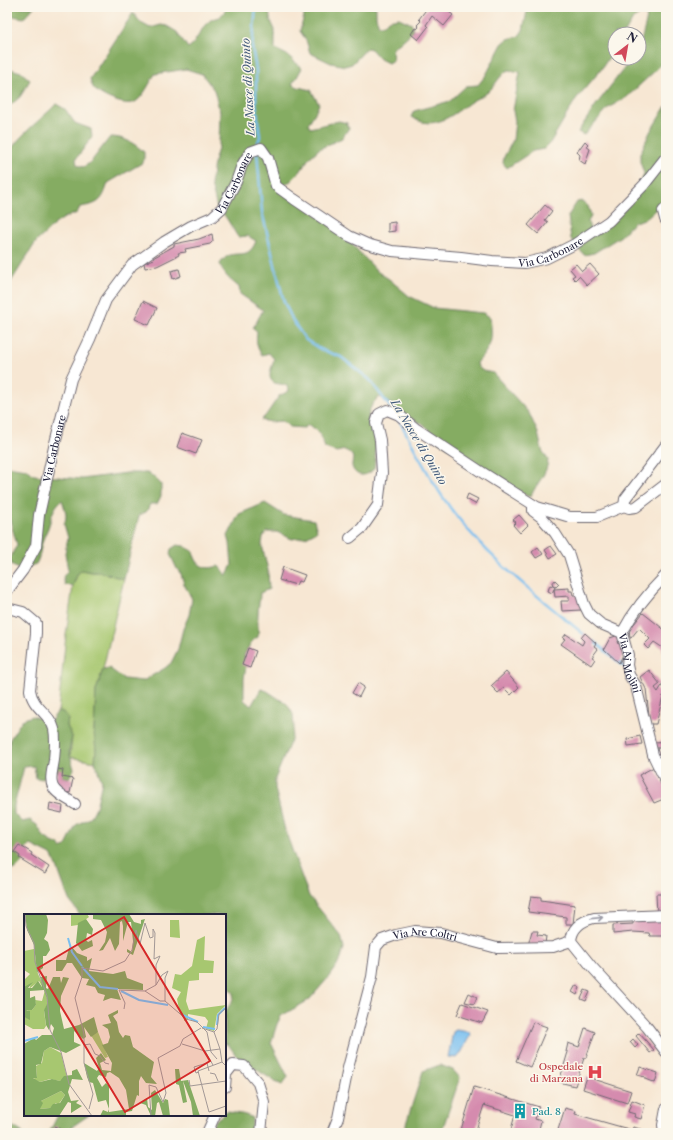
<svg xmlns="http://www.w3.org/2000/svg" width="673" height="1140" font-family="'Libre Caslon Text',serif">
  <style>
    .green { fill: #a7c770; stroke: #647456 }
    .forest { fill: #85ac62; stroke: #54674e }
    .water { fill: #79bff0; stroke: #4e7096 }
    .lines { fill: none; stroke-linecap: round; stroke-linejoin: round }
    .stream { stroke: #79bff0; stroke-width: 2.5 }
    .building { fill: #d58bae }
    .minor-casing { stroke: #6d6770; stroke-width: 12 }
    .minor { stroke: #fff; stroke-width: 10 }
    .oneway { stroke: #9c9ca7 }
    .labels { text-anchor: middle; stroke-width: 3; stroke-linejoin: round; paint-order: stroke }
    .street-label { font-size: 10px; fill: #22223b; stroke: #fbf7ec }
    .health-label { font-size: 10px; fill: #be3a42; stroke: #fbf7ec; text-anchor: end }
    .culture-label { font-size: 10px; fill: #0d838f; stroke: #fbf7ec; text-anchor: start }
    .water-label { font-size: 11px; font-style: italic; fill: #40597a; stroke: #fbf7ec }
    .inset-river { fill: none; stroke: #79bff0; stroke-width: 2 }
    .inset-road { fill: none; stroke: #a29896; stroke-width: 1 }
    .view { fill: #d62828; fill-opacity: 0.15; stroke: #d62828; stroke-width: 2 }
    .inset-edge { fill: none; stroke: #22223b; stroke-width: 2 }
  </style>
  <rect width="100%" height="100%" fill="#fbf7ec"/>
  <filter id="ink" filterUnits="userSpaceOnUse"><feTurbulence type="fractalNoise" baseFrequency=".025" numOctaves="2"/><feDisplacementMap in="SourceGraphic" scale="8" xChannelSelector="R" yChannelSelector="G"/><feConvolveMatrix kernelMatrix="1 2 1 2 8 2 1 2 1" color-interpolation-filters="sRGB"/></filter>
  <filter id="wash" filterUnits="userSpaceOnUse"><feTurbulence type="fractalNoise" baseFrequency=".012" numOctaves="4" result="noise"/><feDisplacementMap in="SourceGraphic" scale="16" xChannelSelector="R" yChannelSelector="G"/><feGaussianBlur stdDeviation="0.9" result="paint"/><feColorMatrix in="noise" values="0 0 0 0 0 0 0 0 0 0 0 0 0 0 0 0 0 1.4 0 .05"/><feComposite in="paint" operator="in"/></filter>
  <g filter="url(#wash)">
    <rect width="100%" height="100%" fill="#f7e7d3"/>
    <polygon class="green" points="81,570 92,572 100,572 124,579 103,669 96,691 94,732 96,750 95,762 70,757 72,737 67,726 68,718 63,712 58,711 66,635 73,586 77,575"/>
    <g class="forest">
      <polygon points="7,7 34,7 24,18 7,15"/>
      <path d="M 228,7 L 269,7 L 270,19 L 275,30 L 275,49 L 287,55 L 302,68 L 297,77 L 292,84 L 298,87 L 311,90 L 319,104 L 316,111 L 308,124 L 310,128 L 339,121 L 347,123 L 349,128 L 342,138 L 319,149 L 309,158 L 300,172 L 292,180 L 286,184 L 283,187 L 348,240 L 378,272 L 389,279 L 409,296 L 434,308 L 483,313 L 490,317 C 493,341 492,345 477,363 L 478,367 L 483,371 L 493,373 L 529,413 L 538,433 L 542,450 L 548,460 C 547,475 537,482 531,496 L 527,496 L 435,439 L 427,427 L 413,419 L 402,415 L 394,406 L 380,397 C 372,401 366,414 369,424 C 370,429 375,432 375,438 C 377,448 375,459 374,469 C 368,475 358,479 353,469 C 349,462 359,457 345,450 L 336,452 L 325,448 C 321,436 320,430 308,425 L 304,428 L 290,427 L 282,421 L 271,422 L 261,420 L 266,415 L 279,396 L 289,391 L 288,387 C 282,383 281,385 275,383 C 265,379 273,366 274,359 L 269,353 L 262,355 C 256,347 256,341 257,331 L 253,328 L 263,310 L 240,294 L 239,287 C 230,280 223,274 220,264 C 232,244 247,265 256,241 L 248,236 L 238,237 C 231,227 226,214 217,208 L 211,185 L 214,162 L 219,145 L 220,112 L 214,90 L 202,74 L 186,69 L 155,74 C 150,82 143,98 135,102 C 125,107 103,97 95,90 C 92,87 91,82 90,79 L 133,13 L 141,23 L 150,28 L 161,25 L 167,26 L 177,32 L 188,48 L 193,44 L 205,25 L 212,19 L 220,17 Z"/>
      <polygon points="304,7 376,7 376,17 379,25 384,25 388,20 399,18 412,24 413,31 400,43 394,47 392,51 393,60 388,63 380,59 371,49 367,48 352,64 345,66 331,63 310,53 306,40 300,31 304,16"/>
      <path d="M 528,7 L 666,7 L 666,55 L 658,68 L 627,97 L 608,108 L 584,135 L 578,132 L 596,105 L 632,58 L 639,58 C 639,43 645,30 647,16 L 641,14 L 633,19 L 624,34 L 615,34 L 615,48 L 600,71 L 576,99 L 550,143 L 544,149 L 533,151 L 507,168 L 503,163 L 504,157 L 513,140 L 515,121 L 513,111 L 520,72 L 508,70 C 498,77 496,85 488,92 C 483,96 477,98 472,101 C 452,115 435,132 411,117 L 414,111 L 450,101 L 466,86 L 478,85 L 486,75 L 502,44 L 508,39 L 519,36 L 523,30 Z"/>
      <polygon points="7,68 21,72 30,80 20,97 7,108"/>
      <path d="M 56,104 L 65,109 L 75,123 L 91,129 L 92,137 L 76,159 L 77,165 L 83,167 L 90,163 L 110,137 C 124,137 134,143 144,152 L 144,158 L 142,163 L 108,183 C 102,202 99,204 80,207 L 77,213 L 64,218 L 55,224 L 36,242 L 7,288 L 7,149 L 12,148 C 24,131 42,119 56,104 Z"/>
      <polygon points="666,106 666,200 645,219 634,222 621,236 594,253 584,255 571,239 568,216 577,202 582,201 588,206 591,215 588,222 590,229 599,233 640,186 644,173 640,162 640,154 650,132"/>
      <path d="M 7,466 L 27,469 L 34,475 L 82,479 L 127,473 L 147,473 L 155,478 L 161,484 L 161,496 L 157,504 L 150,504 L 147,511 L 139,516 L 124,579 L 100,572 L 92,572 L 81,570 L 77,575 L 73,586 L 65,585 L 63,577 L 68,570 L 65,553 L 68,538 L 64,524 C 68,516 65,509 62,500 C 52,508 52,517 48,528 C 47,531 45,534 44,537 C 40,546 41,556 36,564 L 19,570 L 12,565 L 10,558 L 17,545 L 10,520 L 7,517 Z"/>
      <path d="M 265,503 L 284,515 L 314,520 L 317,531 L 306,537 L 292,539 L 277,532 L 267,532 L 263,537 L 262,545 L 268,570 L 269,589 L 260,593 C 260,600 258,607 258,614 C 257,622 259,629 258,637 L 252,641 L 244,655 L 246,666 L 244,679 L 244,700 L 251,706 L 261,689 L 267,691 L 287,704 L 293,714 L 294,727 L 291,740 L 275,779 L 275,788 L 285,830 L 304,883 L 309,896 L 341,936 L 344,948 L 340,961 L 328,978 L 309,1000 L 281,1016 L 277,1024 L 271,1043 L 288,1077 L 282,1085 L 276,1082 L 237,1057 L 228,1044 L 225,1044 L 225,1013 L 233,999 L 234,993 L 225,985 L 225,915 L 80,915 L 69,900 L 56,864 L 51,855 L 31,845 L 24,850 C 24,860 22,867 12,870 L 7,868 L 7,760 L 10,739 L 22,720 L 32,716 L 39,718 L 44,723 L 50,722 L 58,711 L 63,712 L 68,718 L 67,726 L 72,737 L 69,752 L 74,769 L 69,778 C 59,777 57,772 53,764 L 47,766 L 46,774 L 43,779 L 36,778 L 34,766 L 24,767 L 14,806 L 14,814 L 22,822 L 30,820 L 37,825 L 44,837 L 54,843 L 59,844 L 62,849 L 67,844 L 76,825 L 90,818 L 93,813 L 96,807 L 102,782 L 95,762 L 96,750 L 94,732 L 96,691 L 103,669 L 109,668 L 124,679 L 143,681 L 165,668 L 171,663 L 178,649 L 183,629 L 189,615 L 192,599 L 184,584 L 181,574 L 177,569 L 170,554 L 171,549 L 177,545 L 184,546 L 193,551 C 196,565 204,571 218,566 L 222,569 L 226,576 L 232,565 L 230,543 L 228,536 L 239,514 Z"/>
      <polygon points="440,1065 453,1070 460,1078 441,1133 403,1133 423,1071"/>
      <path d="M 227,1111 C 237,1115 242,1112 252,1118 L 252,1133 L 207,1133 C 212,1127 217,1115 225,1115 L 225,1112 Z"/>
      <polygon points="58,1115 89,1115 73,1126 67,1133 49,1133"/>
      <polygon points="7,1123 22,1132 23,1133 7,1133"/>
      <polygon points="170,1127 179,1132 179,1133 145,1133 149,1129 161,1130"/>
    </g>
    <path class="water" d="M 456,1030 L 469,1032 L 471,1035 C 465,1042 464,1051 457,1058 L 448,1057 L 453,1032 Z"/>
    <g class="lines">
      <g class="stream">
        <polyline points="256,7 252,47 256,70 256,103 260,137 258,142"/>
        <polyline points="257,152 262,212 284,302 294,323 306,340 320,349 341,357 369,379 390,407"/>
        <path d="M 399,420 C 413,445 426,472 442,496 C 479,552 535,594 586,636"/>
        <polyline points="593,641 625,667"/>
        <polyline points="661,761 666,768"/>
      </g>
    </g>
    <g id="blocks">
      <g class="building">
        <polygon points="428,7 451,7 452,8 449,12 453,15 444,26 432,16 426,25 428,27 418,40 411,34 415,28 417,29 419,27 417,25 421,21 419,19"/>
        <polygon points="585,141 588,144 586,146 590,149 585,164 579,160 580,155 577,152"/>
        <polygon points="545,205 552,211 545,220 548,222 538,234 528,225"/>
        <polygon points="395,222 395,231 388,232 388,223"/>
        <polygon points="212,234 213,241 210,244 185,249 186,252 178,253 179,255 157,266 145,268 144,263 154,259 153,258 174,246 174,244 199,239"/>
        <polygon points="576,264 582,271 590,264 599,274 587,285 579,276 575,280 572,277 575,275 570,269"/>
        <polygon points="179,269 181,276 173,279 171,271"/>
        <polygon points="143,301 157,308 149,325 135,319"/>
        <polygon points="182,433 202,440 196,454 177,447"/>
        <polygon points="468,494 478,499 475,504 466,499"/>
        <polygon points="519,515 528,525 520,533 513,525 516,522 513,520"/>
        <polygon points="551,546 557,554 550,558 545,550"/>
        <polygon points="538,547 543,554 536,558 532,552"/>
        <polygon points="283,567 305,575 302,582 298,581 296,585 279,580"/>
        <polygon points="555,580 559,584 556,587 552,584"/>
        <polygon points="550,585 555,587 552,593 548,591"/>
        <polygon points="569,588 569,591 572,591 573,595 580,595 581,610 562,611 561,601 569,601 569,596 555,597 554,589"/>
        <polygon points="643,613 666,631 666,652 662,650 663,648 654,642 648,649 644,645 650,639 639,628 631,638 630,638 629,630"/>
        <polygon points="585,633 596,643 594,646 598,649 592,657 595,659 591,665 561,644 565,639 563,638 566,634 582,645 584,641 581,638"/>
        <polygon points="616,636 621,638 617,643 624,646 624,653 619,663 604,649 610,638"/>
        <polygon points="248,648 256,651 250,668 242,665"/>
        <polygon points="649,670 660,684 655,688 658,692 666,679 666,697 663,696 656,724 650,724 646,689 640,677"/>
        <polygon points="506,672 519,687 511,695 504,688 498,693 491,686"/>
        <polygon points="358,683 364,687 359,697 352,693"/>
        <polygon points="664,718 666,719 666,728 662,728"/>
        <polygon points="640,736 642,744 628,746 627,739"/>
        <polygon points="666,741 666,748 655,748 655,742"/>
        <polygon points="660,752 666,752 666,756 660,757"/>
        <polygon points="654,767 666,786 666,798 654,803 639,775"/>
        <polygon points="58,769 63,770 62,777 73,779 70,793 59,791 60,787 54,785"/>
        <polygon points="50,803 63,806 62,813 49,810"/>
        <polygon points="19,845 32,853 31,855 49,867 45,874 19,858 20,856 14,852"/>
        <polygon points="7,862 9,862 8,870 7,870"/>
        <polygon points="656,894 666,894 666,913 657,914"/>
        <polygon points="531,896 541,897 541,900 575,905 573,924 566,924 566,917 528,912"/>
        <polygon points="633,915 664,917 666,936 650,936 649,933 633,932 613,934 613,925 633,924"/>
        <polygon points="532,931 538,931 537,935 546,936 545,944 528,945"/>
        <polygon points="576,985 580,988 577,995 572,992"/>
        <polygon points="585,990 590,992 586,1001 581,999"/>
        <polygon points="469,993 477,997 474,1004 465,1002"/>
        <polygon points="462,1003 488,1012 482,1023 457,1015"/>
        <polygon points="533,1022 547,1027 530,1067 516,1061"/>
        <polygon points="585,1028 595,1032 586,1058 584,1058 575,1086 559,1082 568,1052 566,1052 568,1043 579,1047"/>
        <polygon points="639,1033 654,1050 650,1053 636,1036"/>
        <polygon points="633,1039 638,1045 635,1048 630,1042"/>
        <polygon points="640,1067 658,1073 655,1083 645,1079 645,1077 637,1075"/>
        <polygon points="587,1077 631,1091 627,1103 583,1089"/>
        <polygon points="474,1087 539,1107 535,1119 541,1121 538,1133 510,1133 515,1115 484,1105 475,1133 460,1133"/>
        <polygon points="632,1100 645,1105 641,1119 634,1117 635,1114 628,1112"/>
        <polygon points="565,1108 576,1111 575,1114 632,1130 633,1127 644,1130 643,1133 575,1133 570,1132 569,1133 557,1133"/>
        <polygon points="55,1126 65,1132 64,1133 52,1133"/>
      </g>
    </g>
  </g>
  <g filter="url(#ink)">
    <use href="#blocks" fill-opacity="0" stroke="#6d6770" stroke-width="1"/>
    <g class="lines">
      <defs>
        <g id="minor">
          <polyline points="666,208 663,211 665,219 666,219"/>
          <polyline points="666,445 625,499 624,506 629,508 636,507 666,484"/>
          <path id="s1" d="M 536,507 L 533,508 L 533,511 L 541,517 L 555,533 L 569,555 L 584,604 L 589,614 L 601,624 L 622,633 L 628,655 L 627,665 L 629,675 L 636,686 L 653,755 L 666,782"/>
          <polyline points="350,538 362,528 378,505 382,473 380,440 376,423 379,414 387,410 399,415 415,428 480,471 537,507 570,517 597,517 624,506"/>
          <path id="s2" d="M 7,591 L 23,570 L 36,546 L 39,515 L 54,447 L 71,379 L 90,339 L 106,300 L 132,265 L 164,242 L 191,226 L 212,217 L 222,208 L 236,182 L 242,165 L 250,152 L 261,148 L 268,158 L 276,186 L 294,199 L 349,236 L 367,244 L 392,251 L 461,257 L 492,261 L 525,263 L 547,258 L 575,244 L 609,221 L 644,185 L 666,157"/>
          <path d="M 7,608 L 23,612 L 36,623 L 36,633 L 30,690 C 33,709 50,713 54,729 C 56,739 55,750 54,760 C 53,768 49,779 53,787 C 57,795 68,799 75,804"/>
          <path d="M 622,633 C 634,610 648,593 666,575"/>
          <path d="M 666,915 L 594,918 C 581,921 572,928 571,941 L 592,967 L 647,1027 L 666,1052"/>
          <polyline points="225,1087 226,1074 233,1065 244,1066 258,1083 264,1102 261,1133"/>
          <polyline points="207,1133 215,1115"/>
          <path id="s3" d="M 332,1133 L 338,1118 L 348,1068 L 372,977 L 376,947 L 382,940 L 396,935 L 415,931 L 441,933 L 497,948 L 553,947 L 571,941"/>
          <polyline points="664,1133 663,1125 666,1109"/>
        </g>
      </defs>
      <use href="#minor" class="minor-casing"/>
      <use href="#minor" class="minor"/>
    </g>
    <defs><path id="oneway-shaft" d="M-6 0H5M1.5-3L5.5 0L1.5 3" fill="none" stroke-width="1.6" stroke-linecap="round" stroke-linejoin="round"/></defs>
    <use class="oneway" href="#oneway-shaft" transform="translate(597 918) rotate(-6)"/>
  </g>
  <defs>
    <symbol id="hospital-bare" viewBox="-9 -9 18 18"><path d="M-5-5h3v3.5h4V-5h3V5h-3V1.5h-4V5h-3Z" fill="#e0444e" stroke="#fbf7ec" stroke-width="2.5" paint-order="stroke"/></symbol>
    <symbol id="building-bare" viewBox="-9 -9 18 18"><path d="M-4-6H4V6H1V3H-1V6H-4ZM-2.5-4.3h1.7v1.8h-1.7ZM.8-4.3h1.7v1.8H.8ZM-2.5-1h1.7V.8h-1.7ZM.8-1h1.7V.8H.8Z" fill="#0f9aa8" stroke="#fbf7ec" stroke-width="2.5" paint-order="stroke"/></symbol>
  </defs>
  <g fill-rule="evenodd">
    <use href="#hospital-bare" x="584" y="1061" width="22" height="22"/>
    <use href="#building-bare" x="509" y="1100" width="22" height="22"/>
  </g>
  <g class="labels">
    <g class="street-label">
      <text dy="4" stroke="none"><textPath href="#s2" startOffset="489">Via Carbonare</textPath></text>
      <text dy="4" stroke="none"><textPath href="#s2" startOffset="873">Via Carbonare</textPath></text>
      <text dy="4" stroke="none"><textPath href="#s2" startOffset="153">Via Carbonare</textPath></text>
      <text dy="4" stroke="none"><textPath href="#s1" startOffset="196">Via Ai Molini</textPath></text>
      <text dy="4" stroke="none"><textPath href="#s3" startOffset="245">Via Are Coltri</textPath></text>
    </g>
    <g class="health-label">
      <text x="583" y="1070">Ospedale<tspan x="583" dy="12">di Marzana</tspan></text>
    </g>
    <g class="culture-label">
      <text x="532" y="1115">Pad. 8</text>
    </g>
    <g class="water-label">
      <text transform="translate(248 87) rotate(-93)" y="4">La Nasce di Quinto</text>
      <text transform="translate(419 442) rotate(59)" y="4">La Nasce di Quinto</text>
    </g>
  </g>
  <g transform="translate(24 914)">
    <rect width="202" height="202" fill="#f7e7d3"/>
    <path d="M 47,0 L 63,0 L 65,3 L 54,11 L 47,12 ZM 146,6 L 155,6 L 156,24 L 146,23 ZM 181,22 L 180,46 L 190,47 L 189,59 L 175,59 L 175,66 L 165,67 L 162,87 L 165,96 L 202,91 L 193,100 L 190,117 L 182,115 L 184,107 L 181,103 L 164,100 L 164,106 L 160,107 L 161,103 L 156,100 L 153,85 L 157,78 L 148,74 L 151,60 L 157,61 L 168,52 L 173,26 ZM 10,35 L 14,60 L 19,70 L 19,74 L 15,67 L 5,75 L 8,68 L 6,72 L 0,73 L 1,65 L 6,60 L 0,56 L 0,37 ZM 21,76 L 24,89 L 20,97 L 22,112 L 20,115 L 9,115 L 0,110 L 0,103 L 6,105 L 6,98 L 2,95 L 8,96 L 12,91 L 11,86 L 18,87 ZM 74,118 L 84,143 L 81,144 L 68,123 L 68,120 ZM 26,133 L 37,139 L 43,163 L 36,167 L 26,165 L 16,168 L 9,165 L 13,163 L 12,152 L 18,149 L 20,137 ZM 37,177 L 41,181 L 34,191 L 32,189 L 26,194 L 16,195 L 17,187 Z" fill="#a7c770"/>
    <path d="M 1,0 L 22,0 L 24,6 L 23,19 L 20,25 L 24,28 L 26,36 L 22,42 L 19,42 L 19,54 L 13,58 L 10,31 L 3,16 ZM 69,0 L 105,0 L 110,8 L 117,10 L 117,6 L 121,5 L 109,41 L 103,38 L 103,35 L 108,38 L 109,27 L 107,8 L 104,8 L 99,27 L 99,12 L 98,7 L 96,8 L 95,30 L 91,37 L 86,24 L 79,36 L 75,37 L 81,28 L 83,18 L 77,6 L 69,5 ZM 62,5 L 69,15 L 68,21 L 63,19 L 62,26 L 64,28 L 68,26 L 69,32 L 58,37 L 52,29 L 54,9 ZM 48,33 L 53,39 L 63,43 L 63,47 L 68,44 L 65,57 L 89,60 L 101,57 L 103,64 L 119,70 L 119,76 L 93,75 L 97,86 L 87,84 L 79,87 L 81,81 L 74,79 L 71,73 L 62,71 L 65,65 L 58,64 L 48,49 L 43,49 L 38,57 L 32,57 L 32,46 L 42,46 L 45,34 ZM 23,62 L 22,74 L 24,75 L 29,63 L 36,63 L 37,69 L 39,63 L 45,64 L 37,82 L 36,97 L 40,115 L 55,111 L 70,103 L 74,118 L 67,123 L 60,113 L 62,123 L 59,125 L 50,117 L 50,128 L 57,131 L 42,139 L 26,133 L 20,137 L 17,150 L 12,151 L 13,164 L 9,164 L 16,168 L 28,165 L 36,167 L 40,162 L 48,161 L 48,157 L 53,155 L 59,166 L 48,165 L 44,178 L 47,187 L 55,186 L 52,189 L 58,192 L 47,199 L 47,189 L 44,188 L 35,202 L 0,202 L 0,130 L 10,124 L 12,126 L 18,121 L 28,121 L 30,114 L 27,110 L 25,116 L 22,111 L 20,96 L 24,88 L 20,76 L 6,77 L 6,84 L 11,82 L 12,91 L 8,96 L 2,96 L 6,97 L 6,106 L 0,103 L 0,73 L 9,68 L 4,74 L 8,74 L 14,67 L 18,73 L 17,63 ZM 37,177 L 41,181 L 36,189 L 29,190 L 26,194 L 16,195 L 19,189 L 17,187 ZM 94,96 L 94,99 L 89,102 L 93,108 L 95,118 L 99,124 L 101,121 L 106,122 L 109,133 L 130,148 L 127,163 L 133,170 L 122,169 L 117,162 L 115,167 L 115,182 L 113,181 L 108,197 L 102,198 L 102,202 L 76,202 L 79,196 L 84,198 L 85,195 L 82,186 L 74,188 L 69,169 L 65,168 L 63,163 L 60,149 L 73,157 L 75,154 L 72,144 L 77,139 L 82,146 L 76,149 L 78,156 L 87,157 L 88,149 L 78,131 L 84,129 L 86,123 L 84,115 L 78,111 L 87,109 L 84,101 ZM 86,158 L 95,164 L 102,176 L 105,195 L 85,198 L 85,172 L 82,169 L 78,173 L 73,164 L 75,161 L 82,163 L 83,159 ZM 151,155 L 155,155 L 157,167 L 164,166 L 176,202 L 169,202 L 167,188 L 159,167 L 163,188 L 159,189 L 155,171 L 152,170 ZM 131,176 L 139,189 L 141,185 L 144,186 L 146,202 L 139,202 L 135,188 L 133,189 L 131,202 L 127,202 L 122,191 L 116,189 L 123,184 L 124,193 L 128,196 L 127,179 Z" fill="#85ac62" fill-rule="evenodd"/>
    <path class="inset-river" d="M 44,24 L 48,38 L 58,52M 58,53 L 76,73 L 94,75M 97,77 L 115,86 L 144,91M 159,101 L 174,108M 193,111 L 194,101 L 201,94M 179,113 L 191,115M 0,127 L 14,123"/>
    <path class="inset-road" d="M 1,0 L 2,12 L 10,29 L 11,48 L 23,82 L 26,116 L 37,138 L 45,170 L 68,202M 121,77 L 136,87 L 141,87 L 162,105 L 173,108 L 183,118 L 187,138 L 193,145M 100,95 L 101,89 L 95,76 L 121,77 L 132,71M 178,114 L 190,118M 190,118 L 193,115 L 195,100 L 202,94M 190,118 L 196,135M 158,130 L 181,137 L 196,135 L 198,148 L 202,152M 60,131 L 66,130 L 71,140 L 76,142 L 81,149 L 85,150M 181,137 L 189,151M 198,148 L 174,157 L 185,198 L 202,192M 175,158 L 172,159 L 170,153 L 183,149 L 185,157M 186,159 L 191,160 L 194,167M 165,166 L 166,172 L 202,167M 65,195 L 69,180 L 60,149 L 60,120 L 51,84 L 58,63 L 58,54 L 79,57 L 101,47 L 108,36 L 112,16 L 116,30 L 121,9 L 126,24 L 129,23 L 129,15 L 131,19 L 130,45 L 136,42 L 132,51 L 132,71 L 138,61 L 144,57 L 141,64 L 141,87M 127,202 L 125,171 L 132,173 L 139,188 L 142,179 L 134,144 L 156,132 L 159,125 L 177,114"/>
    <path class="view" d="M 100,3 L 186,147 L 101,198 L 14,54 Z"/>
    <rect width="202" height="202" class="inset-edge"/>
  </g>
  <rect width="673" height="1140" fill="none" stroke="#fbf7ec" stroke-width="24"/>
  <g transform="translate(627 46) rotate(31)"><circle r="19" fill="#fbf7ec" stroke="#a4a2a5"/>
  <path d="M0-3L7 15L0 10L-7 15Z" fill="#d1495b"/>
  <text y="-6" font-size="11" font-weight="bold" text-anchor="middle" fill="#22223b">N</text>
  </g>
</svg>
